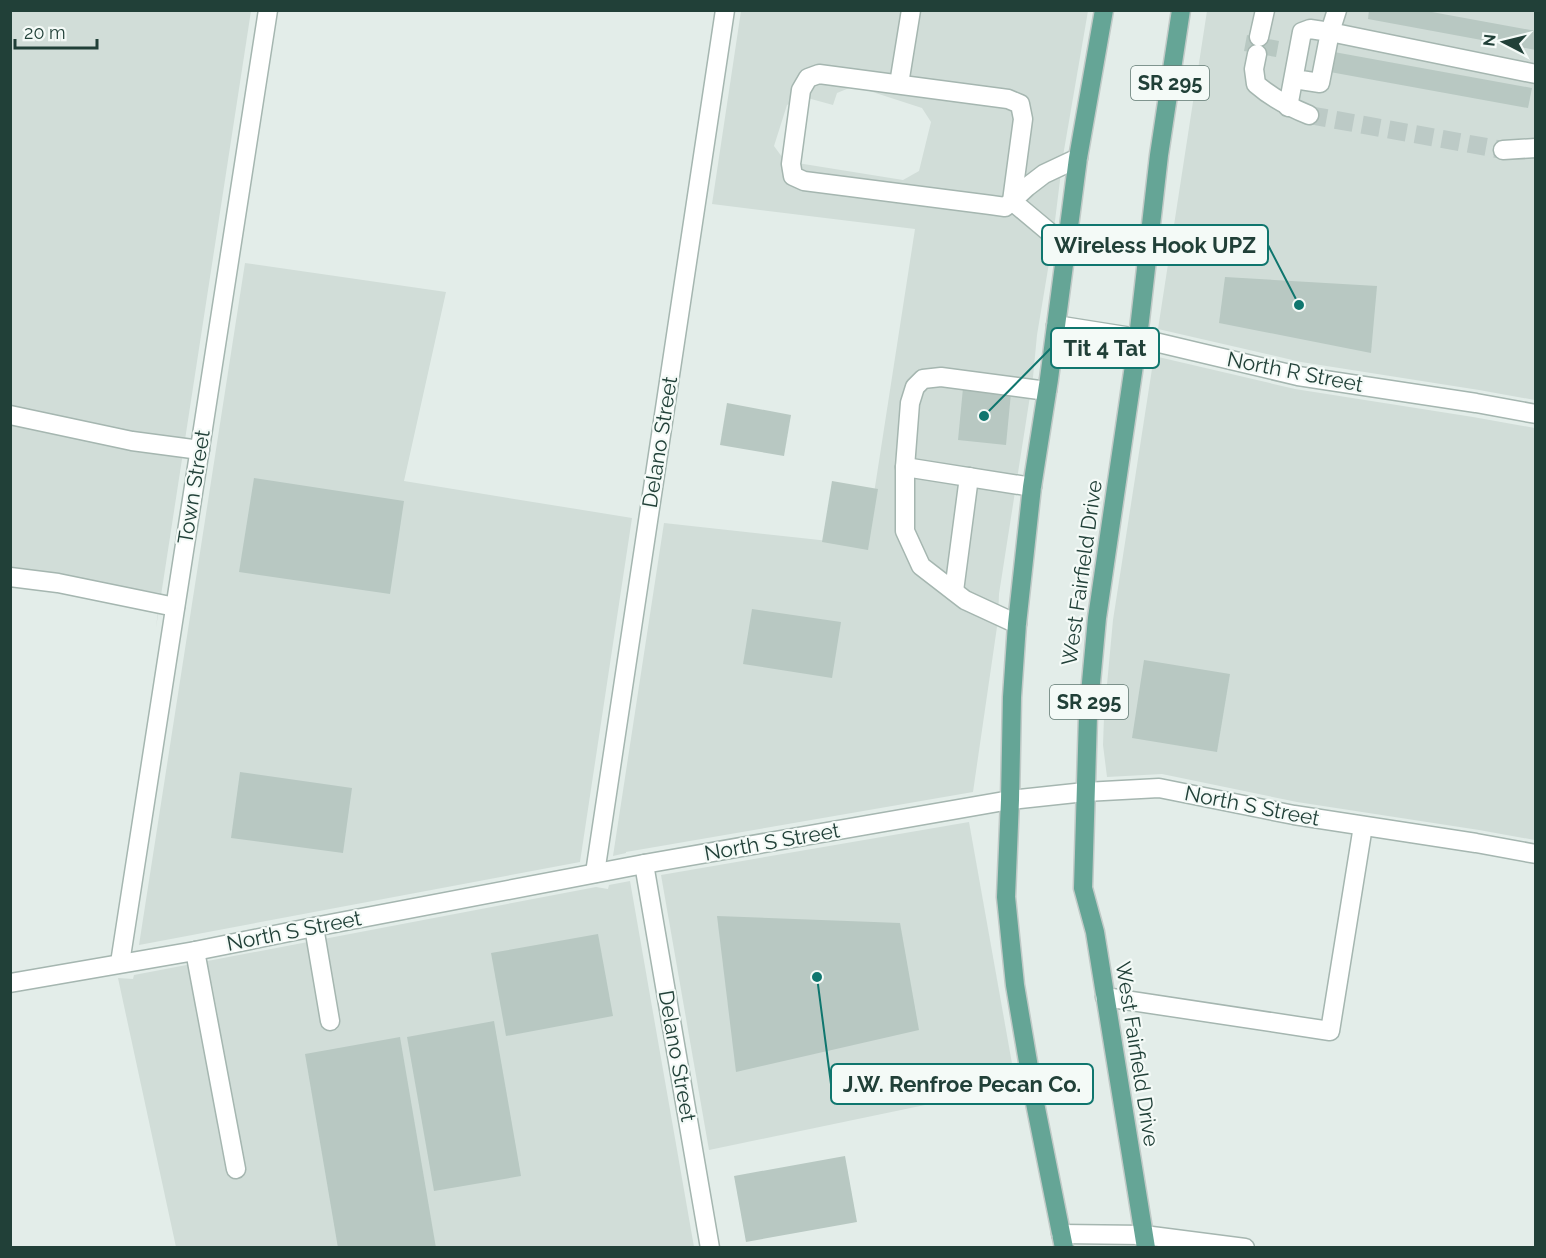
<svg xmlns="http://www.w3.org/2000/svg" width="1546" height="1258" font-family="Raleway,sans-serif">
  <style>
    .built { fill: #d1ddd8; fill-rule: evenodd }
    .building { fill: #b8c8c2 }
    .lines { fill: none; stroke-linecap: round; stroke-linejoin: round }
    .minor-tunnel { stroke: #bccac6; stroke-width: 18; stroke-dasharray: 18 9; stroke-linecap: butt }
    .minor-casing { stroke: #a5b6b0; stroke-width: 21 }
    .major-casing { stroke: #c1cac7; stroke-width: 21 }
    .minor { stroke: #fff; stroke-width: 18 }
    .major { stroke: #65a596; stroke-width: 18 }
    .labels { text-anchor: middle; stroke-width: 4.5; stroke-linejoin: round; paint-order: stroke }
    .shield { fill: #f4faf7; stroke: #607871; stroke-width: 1.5 }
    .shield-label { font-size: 20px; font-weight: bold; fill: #214038 }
    .street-label { font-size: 21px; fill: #214038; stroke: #f4faf7 }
    .leader { fill: none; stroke: #0f766e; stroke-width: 2 }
    .callout-dot { fill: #0f766e; stroke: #f4faf7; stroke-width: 2 }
    .callout { fill: #f4faf7; stroke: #0f766e; stroke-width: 2 }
    .callout-label { font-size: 22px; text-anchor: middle; font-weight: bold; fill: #214038 }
  </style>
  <rect width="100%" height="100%" fill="#e3ede9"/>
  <g class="built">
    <polygon points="10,11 251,11 156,628 160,593 11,569"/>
    <path d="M 741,11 L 1088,11 L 1063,156 L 1052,245 L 1037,335 L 1033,377 L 999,594 L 998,620 L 973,792 L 626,852 L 626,853 L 613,856 L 664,523 L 866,545 L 915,229 L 712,204 ZM 854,86 L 922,108 L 931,122 L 919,171 L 903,180 L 785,161 L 774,146 L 787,105 L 804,97 L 833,105 L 837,93 Z"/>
    <polygon points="1207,11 1535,11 1535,400 1479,390 1301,362 1158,329"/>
    <polygon points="245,263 446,292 404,481 632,518 580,862 139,945"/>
    <polygon points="1154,356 1295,389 1473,417 1535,428 1535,840 1479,830 1297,802 1162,774 1107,777 1103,745 1104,717 1113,620"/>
    <polygon points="969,822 1016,1086 709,1150 661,875"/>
    <polygon points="630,881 694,1247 176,1247 118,978 133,979 134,975 596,887 608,889 609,885"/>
  </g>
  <g class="building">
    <polygon points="1369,10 1421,10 1536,31 1536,50 1368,19"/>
    <polygon points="1247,35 1279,41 1276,57 1244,51"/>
    <polygon points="1334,52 1532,88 1528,108 1330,72"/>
    <polygon points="1225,277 1377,286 1371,353 1219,323"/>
    <polygon points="963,388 1011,393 1006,445 958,440"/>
    <polygon points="727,403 791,415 784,456 720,445"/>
    <polygon points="254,478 404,501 390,594 239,572"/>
    <polygon points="832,481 878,489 868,550 822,542"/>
    <polygon points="752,609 841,622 832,678 743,664"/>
    <polygon points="1144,660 1230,674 1217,752 1132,738"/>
    <polygon points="240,772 352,788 343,853 231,838"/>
    <polygon points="717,916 900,923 919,1030 736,1072"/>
    <polygon points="598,934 613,1016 506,1036 491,953"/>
    <polygon points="494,1021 521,1176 434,1191 407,1037"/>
    <polygon points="400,1037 436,1248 338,1248 305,1054"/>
    <polygon points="845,1156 857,1222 746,1242 734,1176"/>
  </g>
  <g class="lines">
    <polyline class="minor-tunnel" points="1309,115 1503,150"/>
    <defs>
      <g id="minor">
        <polyline points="1337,10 1330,32 1536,74"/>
        <polyline points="1259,37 1265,10"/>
        <path d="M 1257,54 L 1254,69 L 1256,84 C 1272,98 1289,107 1309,115"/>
        <polygon points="819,74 1008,99 1020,104 1023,119 1012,201 1005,207 991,205 804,181 793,176 791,164 801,90 808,78"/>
        <polyline points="899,84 911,10"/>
        <polyline points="1288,107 1302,32 1310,29 1330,32 1320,83 1294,79"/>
        <polyline points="1503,150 1536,148"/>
        <polyline points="1067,247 1012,201 1027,187 1044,174 1078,158"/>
        <polyline points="1056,325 1138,338 1298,376 1476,403 1536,414"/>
        <polyline points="10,415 132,441 200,450"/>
        <polyline points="905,467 1032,487"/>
        <polyline points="10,577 58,583 175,607"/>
        <polyline points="954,591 969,477"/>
        <polyline points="1017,624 965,600 921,566 905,531 905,467 910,403 915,387 923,379 941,377 1047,391"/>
        <polyline points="644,864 710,1248"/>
        <polyline points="595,873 725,10"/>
        <polyline points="314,927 330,1021"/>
        <polyline points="195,951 236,1169"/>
        <polyline points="120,963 268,10"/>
        <polyline points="10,983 195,951 314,927 644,864 1010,800 1085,792 1159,788 1294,815 1476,843 1536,854"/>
        <polyline points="1105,997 1330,1031 1363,826"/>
        <polyline points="1061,1234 1144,1235 1245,1248"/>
      </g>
      <g id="major">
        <polyline points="1064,1248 1035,1103 1015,985 1006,897 1010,800 1012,697 1017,624 1032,487 1049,379 1078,158 1104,10"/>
        <polyline points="1146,1248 1095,932 1083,888 1088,715 1097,618 1138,338 1159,155 1181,10"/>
      </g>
    </defs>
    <use href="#minor" class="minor-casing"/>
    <use href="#major" class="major-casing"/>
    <use href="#minor" class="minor"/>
    <use href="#major" class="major"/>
  </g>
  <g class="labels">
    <g class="shield">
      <rect x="1131" y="66" width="78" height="34" rx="4.5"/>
      <rect x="1050" y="685" width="78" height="34" rx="4.5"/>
    </g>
    <g class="shield-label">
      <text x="1170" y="90">SR 295</text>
      <text x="1089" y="709">SR 295</text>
    </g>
    <g class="street-label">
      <text transform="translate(1295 372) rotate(11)" y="7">North R Street</text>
      <text transform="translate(660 442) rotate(-81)" y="7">Delano Street</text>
      <text transform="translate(194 487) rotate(-81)" y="7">Town Street</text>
      <text transform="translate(1082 573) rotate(-82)" y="7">West Fairfield Drive</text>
      <text transform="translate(1252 806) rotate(11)" y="7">North S Street</text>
      <text transform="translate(772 842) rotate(-10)" y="7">North S Street</text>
      <text transform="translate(294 931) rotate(-11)" y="7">North S Street</text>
      <text transform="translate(1137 1054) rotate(81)" y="7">West Fairfield Drive</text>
      <text transform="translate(677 1056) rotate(80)" y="7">Delano Street</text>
    </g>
  </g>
  <path class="leader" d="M1299 305L1268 245M984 416L1051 348M817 977L831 1084"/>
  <g class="callout-dot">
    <circle cx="1299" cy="305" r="6"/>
    <circle cx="984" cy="416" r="6"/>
    <circle cx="817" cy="977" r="6"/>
  </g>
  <g class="callout">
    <rect x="1042" y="225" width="226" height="40" rx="6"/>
    <rect x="1051" y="328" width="108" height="40" rx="6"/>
    <rect x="831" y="1064" width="262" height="40" rx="6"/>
  </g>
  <g class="callout-label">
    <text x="1155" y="253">Wireless Hook UPZ</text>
    <text x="1105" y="356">Tit 4 Tat</text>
    <text x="962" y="1092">J.W. Renfroe Pecan Co.</text>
  </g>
  <rect width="1546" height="1258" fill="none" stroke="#214038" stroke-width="24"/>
  <g transform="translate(1504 42) rotate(277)" stroke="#f4faf7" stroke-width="4.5" paint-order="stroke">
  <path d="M0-4.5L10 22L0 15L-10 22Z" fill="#214038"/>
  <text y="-9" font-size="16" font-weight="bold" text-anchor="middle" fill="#214038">N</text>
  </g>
  <path d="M15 39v9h82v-9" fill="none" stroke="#214038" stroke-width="3"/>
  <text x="24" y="39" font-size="18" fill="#214038" stroke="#f4faf7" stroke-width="4.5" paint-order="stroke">20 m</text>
</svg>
